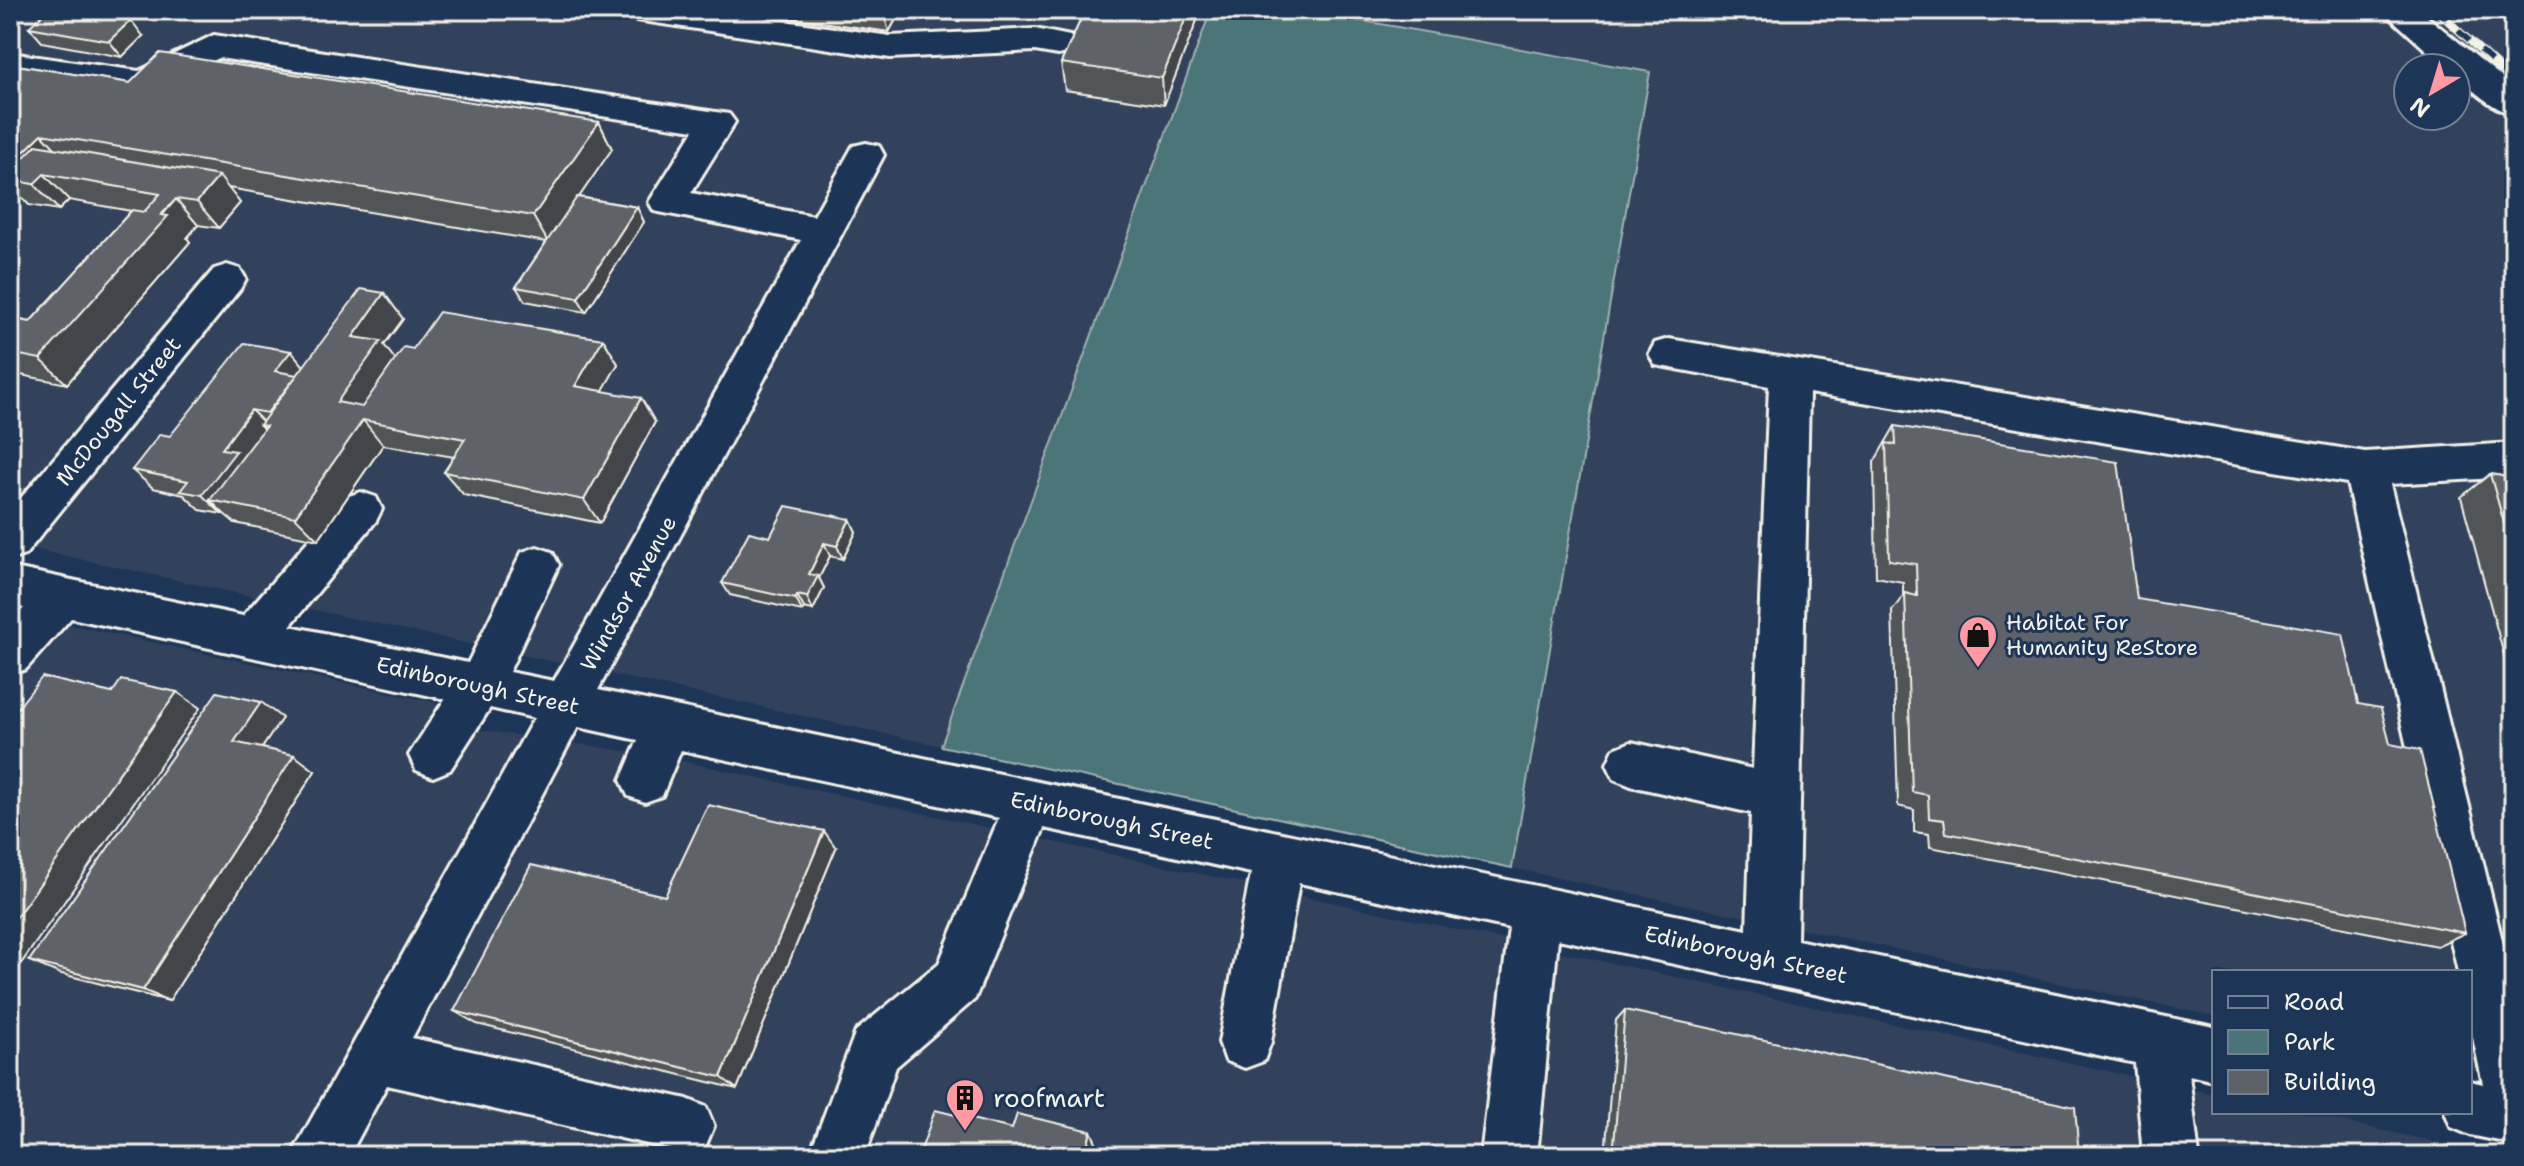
<svg xmlns="http://www.w3.org/2000/svg" width="2524" height="1166" font-family="'Shantell Sans',sans-serif">
  <style>
    .built { fill: #30425c; fill-rule: evenodd }
    .green { fill: #4b7479; stroke: #a0b2b0; stroke-width: 2 }
    .lines { fill: none; stroke-linecap: round; stroke-linejoin: round }
    .minor-casing { stroke: #f4f1e8; stroke-width: 6 }
    .minor { fill: #1d3557; fill-rule: evenodd }
    .rail-casing { stroke: #f4f1e8; stroke-width: 8 }
    .rail { stroke: #1d3557; stroke-width: 5; stroke-dasharray: 15; stroke-linecap: butt }
    .wall { fill: #515459; stroke: #f4f1e8; stroke-width: 2 }
    .shaded-wall { fill: #424549; stroke: #f4f1e8; stroke-width: 2 }
    .building { fill: #5e6268; stroke: #f4f1e8; stroke-width: 2 }
    .labels { text-anchor: middle; stroke-width: 6; stroke-linejoin: round; paint-order: stroke }
    .street-label { font-size: 22px; fill: #f4f1e8; stroke: #1d3557 }
    .poi-label { font-size: 22px; fill: #f4f1e8; stroke: #1d3557; text-anchor: start }
    .near-poi-label { font-size: 26px; fill: #f4f1e8; stroke: #1d3557; text-anchor: start }
  </style>
  <rect width="100%" height="100%" fill="#1d3557"/>
  <filter id="ink" filterUnits="userSpaceOnUse"><feTurbulence type="fractalNoise" baseFrequency=".0125" numOctaves="2"/><feDisplacementMap in="SourceGraphic" scale="16" xChannelSelector="R" yChannelSelector="G"/><feConvolveMatrix kernelMatrix="1 2 1 2 8 2 1 2 1" color-interpolation-filters="sRGB"/></filter>
  <g filter="url(#ink)">
    <g class="built">
      <polygon points="10,10 1211,10 941,746 10,544"/>
      <path d="M 1302,10 L 2514,10 L 2514,1079 L 2470,1070 L 2470,972 L 2214,972 L 2214,1016 L 1512,868 L 1650,73 ZM 2408,68 L 2456,68 L 2456,116 L 2408,116 Z"/>
      <polygon points="10,612 433,702 480,730 654,755 2214,1094 2214,1112 2298,1112 2500,1156 10,1156"/>
    </g>
    <polygon class="green" points="1211,10 1302,10 1650,72 1512,868 941,746"/>
    <g class="lines">
      <defs>
        <g id="minor">
          <polygon points="620,10 708,10 890,36 1035,29 1070,36 1075,44 1070,52 1058,55 1035,51 890,58 636,20 624,17"/>
          <path d="M 2382,10 L 2419,10 L 2514,87 L 2514,115 C 2491,108 2474,91 2456,76 L 2456,68 L 2446,68 Z"/>
          <polygon points="214,35 729,114 735,122 691,193 814,216 853,146 866,143 879,146 884,155 598,690 1747,930 1751,813 1631,786 1614,779 1607,764 1614,749 1631,742 1753,769 1769,386 1655,365 1649,354 1655,343 1669,339 2365,452 2514,443 2514,477 2390,484 2514,989 2514,1144 2470,1135 2451,1127 2445,1112 2470,1112 2470,1081 2483,1084 2470,1024 2470,972 2458,972 2347,483 1809,393 1797,940 2214,1027 2214,1081 2189,1075 2199,1156 2143,1156 2135,1063 1558,939 1537,1156 1481,1156 1509,928 1299,883 1271,1042 1264,1061 1245,1068 1226,1061 1219,1042 1251,873 1044,828 975,999 896,1067 865,1156 809,1156 856,1031 939,963 999,818 681,750 662,796 645,802 628,796 621,780 638,740 578,727 412,1038 687,1099 706,1107 714,1126 706,1145 687,1153 387,1085 349,1156 291,1156 534,718 490,708 450,770 433,777 416,770 409,755 445,699 71,618 26,669 10,675 10,623 24,608 10,605 10,567 243,616 346,497 361,492 376,497 382,509 376,521 290,626 468,663 522,552 537,547 552,552 559,565 509,672 554,681 801,240 654,211 649,202 694,130 219,58 144,94 10,75 10,53 139,71"/>
          <polygon points="227,265 240,269 246,279 240,289 25,555 10,560 10,511 214,269"/>
        </g>
      </defs>
      <use href="#minor" class="minor-casing"/>
      <use href="#minor" class="minor"/>
      <defs>
        <polyline id="rail" points="2436,10 2514,81"/>
      </defs>
      <use href="#rail" class="rail-casing"/>
      <use href="#rail" class="rail"/>
    </g>
    <g class="wall">
      <polygon points="235,10 296,10 288,18"/>
      <polygon points="461,10 531,10 524,19"/>
      <polygon points="739,10 967,10 959,21 901,11 889,32"/>
      <polygon points="1030,10 1201,10 1164,105 1065,90 1061,63 1082,17"/>
      <polygon points="29,27 143,36 122,57 42,42"/>
      <polygon points="10,64 130,83 599,122 612,149 579,197 637,207 644,222 586,312 525,301 516,287 546,242 228,188 240,203 219,228 198,225 187,238 190,242 67,384 10,373 10,318 30,322 131,211 69,200 59,210 29,205 12,187 10,187"/>
      <polygon points="384,293 403,319 384,345 395,360 413,349 603,339 618,364 602,391 655,422 600,523 464,495 444,472 454,457 383,445 318,540 235,523 223,513 222,514 200,510 184,495 153,488 132,470 170,436 304,366"/>
      <polygon points="1895,426 2137,599 2358,704 2390,744 2465,933 2437,946 1930,847 1929,834 1914,832 1914,810 1898,806 1892,611 1903,596 1903,582 1876,577 1874,462"/>
      <polygon points="2490,474 2514,478 2514,692 2461,497"/>
      <polygon points="850,519 856,532 843,559 830,556 819,578 824,588 813,610 804,608 802,611 730,595 722,583"/>
      <polygon points="282,718 262,748 315,771 169,1001 58,973 29,961"/>
      <polygon points="836,848 737,1089 477,1024 454,1011"/>
      <polygon points="1625,1010 2079,1156 1605,1156 1616,1020"/>
    </g>
    <g class="shaded-wall">
      <polygon points="283,10 296,10 288,18"/>
      <polygon points="519,10 531,10 524,19"/>
      <polygon points="883,10 901,10 889,32"/>
      <polygon points="957,10 967,10 959,21"/>
      <polygon points="1189,10 1201,10 1164,105 1162,78"/>
      <polygon points="131,20 143,36 122,57 109,41"/>
      <polygon points="599,122 612,149 548,242 533,216"/>
      <polygon points="42,134 66,160 44,174 69,200 59,210 34,184 28,183 10,165"/>
      <polygon points="219,176 240,203 219,228 197,202"/>
      <polygon points="176,199 198,225 187,238 190,242 67,384 40,359"/>
      <polygon points="637,207 644,222 586,312 578,298"/>
      <polygon points="384,293 403,319 384,345 400,366 358,426 337,402 353,337"/>
      <polygon points="603,339 618,364 591,411 575,386"/>
      <polygon points="291,351 308,371 314,394 275,371"/>
      <polygon points="10,395 19,403 10,413"/>
      <polygon points="641,398 655,422 600,523 584,500"/>
      <polygon points="251,410 270,429 266,426 260,425 267,433 210,500 223,513 222,514 202,495 222,449"/>
      <polygon points="363,420 383,445 318,540 295,517"/>
      <polygon points="850,519 856,532 843,559 837,546"/>
      <polygon points="824,543 830,556 819,578 824,588 813,610 807,597 809,574"/>
      <polygon points="797,595 804,608 802,611 796,599"/>
      <polygon points="177,692 200,708 13,975 10,974 10,926"/>
      <polygon points="261,702 282,718 256,757 234,742"/>
      <polygon points="294,755 315,771 169,1001 143,990"/>
      <polygon points="824,831 836,848 737,1089 721,1077"/>
      <polygon points="1091,1131 1096,1142 1092,1156 1087,1146"/>
    </g>
    <g class="building">
      <polygon points="47,10 72,10 131,20 109,41 29,27"/>
      <polygon points="1085,10 1189,10 1162,78 1061,63"/>
      <polygon points="160,53 599,122 533,216 42,134 10,165 10,64 130,83"/>
      <polygon points="36,145 219,176 197,202 176,199 161,215 168,216 40,359 10,353 10,318 30,322 132,210 144,212 160,194 44,174 34,184 10,180 10,171"/>
      <polygon points="577,197 637,207 578,298 516,287"/>
      <polygon points="361,289 384,293 353,337 381,341 337,402 362,407 404,347 413,349 439,312 603,339 575,386 641,398 584,500 444,472 465,439 363,420 295,517 210,500 266,426 260,425"/>
      <polygon points="244,343 291,351 275,371 297,375 267,413 251,410 222,449 236,451 202,495 180,491 188,481 132,470 160,434 170,436"/>
      <polygon points="1895,426 2118,462 2137,599 2343,634 2358,704 2381,708 2390,744 2420,750 2465,933 1946,833 1944,820 1929,818 1928,795 1912,792 1905,593 1917,596 1916,564 1889,560 1886,443 1896,445"/>
      <polygon points="2490,474 2514,478 2514,558"/>
      <polygon points="786,506 850,519 837,546 824,543 809,574 818,576 807,597 797,595 796,599 722,583 749,532 770,537"/>
      <polygon points="42,677 112,693 121,680 177,692 10,926 10,718"/>
      <polygon points="217,692 261,702 234,742 294,755 143,990 29,961"/>
      <polygon points="708,805 824,831 721,1077 454,1011 531,865 665,896"/>
      <polygon points="1625,1010 2075,1107 2079,1156 1613,1156"/>
      <polygon points="935,1110 1012,1129 1017,1114 1091,1131 1087,1146 1127,1156 919,1156"/>
    </g>
  </g>
  <defs>
    <symbol id="shop-pin" viewBox="-11 -11 22 30"><path d="M0 17L-7.5 6A9.5 9.5 0 1 1 7.5 6Z" fill="#ff9aa2" stroke="#1d3557"/><path d="M-5-2.5h2.3a2.7 3.5 0 0 1 5.4 0H5L5.5 6h-11ZM-1.5-2.5h3a1.5 2.3 0 0 0-3 0Z" fill="#111"/></symbol>
    <symbol id="building-pin" viewBox="-11 -11 22 30"><path d="M0 17L-7.5 6A9.5 9.5 0 1 1 7.5 6Z" fill="#ff9aa2" stroke="#1d3557"/><path d="M-4-6H4V6H1V3H-1V6H-4ZM-2.5-4.3h1.7v1.8h-1.7ZM.8-4.3h1.7v1.8H.8ZM-2.5-1h1.7V.8h-1.7ZM.8-1h1.7V.8H.8Z" fill="#111"/></symbol>
  </defs>
  <g fill-rule="evenodd">
    <use href="#shop-pin" x="1956" y="613" width="44" height="60"/>
    <use href="#building-pin" x="943" y="1076" width="44" height="60"/>
  </g>
  <g class="labels">
    <g class="street-label">
      <text transform="translate(118 411) rotate(-51)" y="8">McDougall Street</text>
      <text transform="translate(628 593) rotate(-61)" y="8">Windsor Avenue</text>
      <text transform="translate(478 685) rotate(12)" y="8">Edinborough Street</text>
      <text transform="translate(1112 820) rotate(12)" y="8">Edinborough Street</text>
      <text transform="translate(1746 954) rotate(12)" y="8">Edinborough Street</text>
    </g>
    <g class="poi-label">
      <text x="2006" y="630">Habitat For<tspan x="2006" dy="25">Humanity ReStore</tspan></text>
    </g>
    <g class="near-poi-label">
      <text x="993" y="1107">roofmart</text>
    </g>
  </g>
  <rect width="2524" height="1166" fill="none" stroke="#1d3557" stroke-width="40"/>
  <rect x="20" y="20" width="2484" height="1126" fill="none" stroke="#f4f1e8" stroke-width="3" filter="url(#ink)"/>
  <rect x="2212" y="970" width="260" height="144" fill="#1d3557" stroke="#738091" stroke-width="2"/>
  <rect x="2228" y="996" width="40" height="12" fill="#1d3557" stroke="#738091" stroke-width="2"/>
  <text x="2284" y="1010" font-size="24" fill="#f4f1e8">Road</text>
  <rect x="2228" y="1030" width="40" height="24" fill="#4b7479" stroke="#738091" stroke-width="2"/>
  <text x="2284" y="1050" font-size="24" fill="#f4f1e8">Park</text>
  <rect x="2228" y="1070" width="40" height="24" fill="#5e6268" stroke="#738091" stroke-width="2"/>
  <text x="2284" y="1090" font-size="24" fill="#f4f1e8">Building</text>
  <g transform="translate(2432 92) rotate(218)"><circle r="38" fill="#1d3557" stroke="#738091" stroke-width="2"/>
  <path d="M0-6L14 30L0 20L-14 30Z" fill="#ff9aa2"/>
  <text y="-12" font-size="22" font-weight="bold" text-anchor="middle" fill="#f4f1e8">N</text>
  </g>
</svg>
